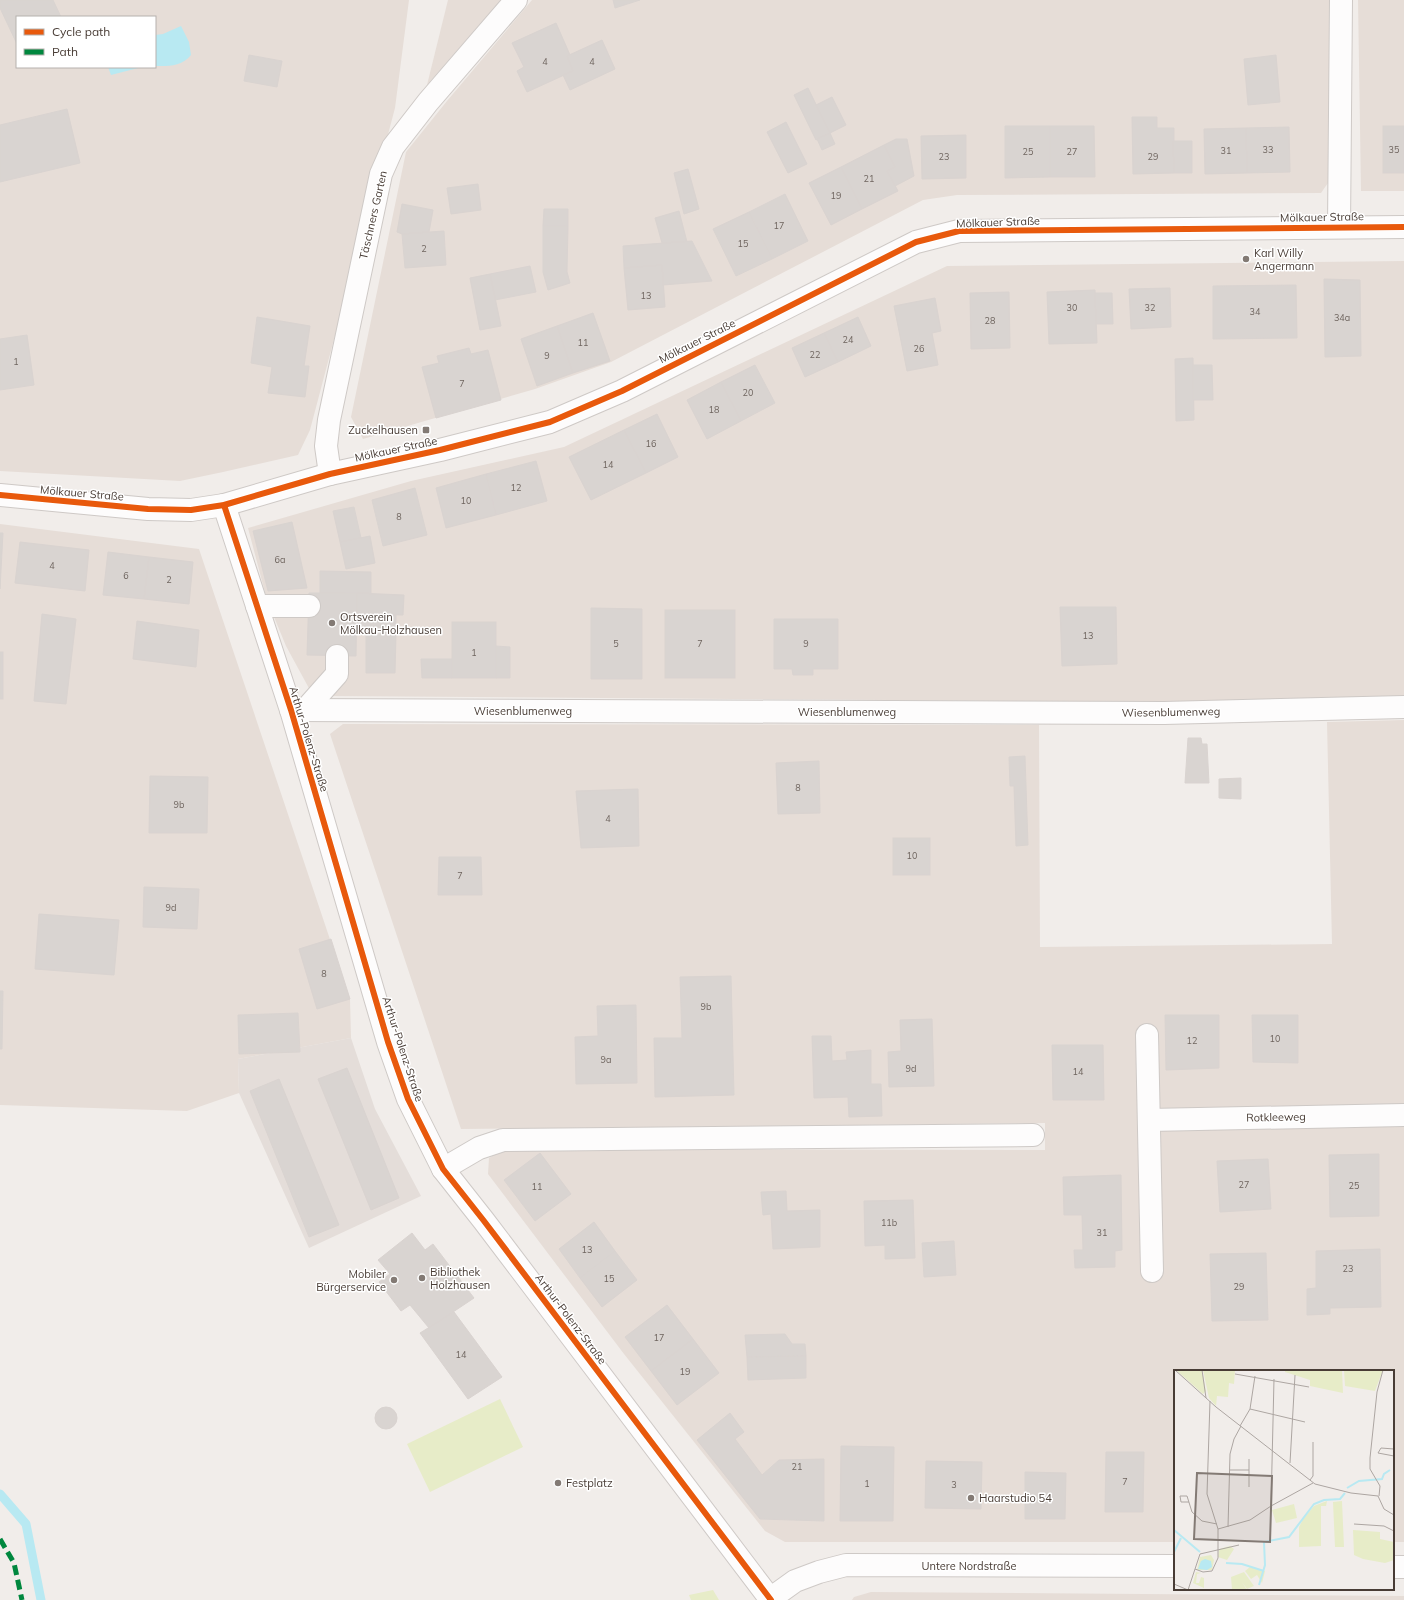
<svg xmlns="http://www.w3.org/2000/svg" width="1404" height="1600" font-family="Mulish,sans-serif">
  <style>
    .residential { fill: #e6ddd7; fill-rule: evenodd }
    .industrial { fill: #e4ddd9 }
    .green { fill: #e7ecc8 }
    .water { fill: #b8e9f2 }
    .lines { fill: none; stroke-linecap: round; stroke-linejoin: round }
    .stream { stroke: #b8e9f2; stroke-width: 9 }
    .building { fill: #d9d4d1; stroke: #d9d3d0 }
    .minor-casing { stroke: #cec9c6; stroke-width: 24 }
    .minor { stroke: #fdfcfc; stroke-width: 22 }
    .quiet { stroke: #00873e; stroke-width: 5; stroke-dasharray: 10 5; stroke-linecap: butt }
    .cycleway-casing { stroke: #fff; stroke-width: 8 }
    .cycleway { stroke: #e8590c; stroke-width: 6 }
    .poi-dot { fill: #837a74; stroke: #fff; stroke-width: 1.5 }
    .labels { text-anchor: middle; stroke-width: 3; stroke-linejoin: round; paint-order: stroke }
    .number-label { font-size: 9px; fill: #6e645e }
    .street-label { font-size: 11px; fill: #483c35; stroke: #fff }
    .poi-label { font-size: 11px; fill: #483c35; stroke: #fff; text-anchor: start }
    .inset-river { fill: none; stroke: #b8e9f2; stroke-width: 2 }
    .inset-road { fill: none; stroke: #ada6a2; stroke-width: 1 }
    .view { fill: #837a74; fill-opacity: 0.15; stroke: #837a74; stroke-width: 2 }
    .inset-edge { fill: none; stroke: #483c35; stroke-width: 2 }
  </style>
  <rect width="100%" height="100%" fill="#f1edea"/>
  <g class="residential">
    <path d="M 0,0 L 409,0 L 395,108 L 310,430 L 298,455 L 223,472 L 180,481 L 0,471 ZM 17,17 L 155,17 L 155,67 L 17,67 Z"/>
    <polygon points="448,0 501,0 427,85"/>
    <polygon points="532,0 1329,0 1330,180 1321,193 957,195 923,200 611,362 535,389 363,439 351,417 406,152 447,101"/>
    <polygon points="1358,0 1404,0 1404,191 1361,191"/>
    <polygon points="1404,261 1404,698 1160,702 333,696 311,692 286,646 267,600 248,528 411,481 564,447 947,266"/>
    <polygon points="0,524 199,549 350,999 351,1038 238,1059 239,1093 187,1111 0,1105"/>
    <polygon points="1404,720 1404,1542 1393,1542 1393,1371 1175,1371 1175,1542 785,1542 765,1531 624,1354 488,1174 489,1158 504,1149 1045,1150 1045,1123 461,1129 330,734 343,724 1039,725 1040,947 1332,944 1327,722"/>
    <polygon points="871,1592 1404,1596 1404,1600 852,1600 854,1597"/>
  </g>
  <polygon class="industrial" points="351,1038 375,1109 421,1196 309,1248 239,1093 238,1059"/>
  <g class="green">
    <polygon points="500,1399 523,1447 430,1492 407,1444"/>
    <polygon points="713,1590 719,1600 691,1600 689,1595"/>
  </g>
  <g class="water">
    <path d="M 181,26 L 189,42 L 191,55 C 181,67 169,66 155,66 L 155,35 L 163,34 Z"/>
    <polygon points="108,67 142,67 111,75"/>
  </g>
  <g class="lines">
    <polyline class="stream" points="0,1494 26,1524 41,1600"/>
  </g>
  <g class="building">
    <polygon points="0,0 53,0 61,17 17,17 17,44 0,8"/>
    <polygon points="613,0 640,0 615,8"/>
    <polygon points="556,23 570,55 567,56 573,71 527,92 517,71 524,67 512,43"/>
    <polygon points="602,40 615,69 570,90 563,75 573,71 567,56"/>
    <polygon points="249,55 282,61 277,87 244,81"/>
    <polygon points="1276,55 1280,102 1248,105 1244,59"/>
    <polygon points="808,88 830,133 816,140 794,95"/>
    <polygon points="832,97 846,125 830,133 816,105"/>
    <polygon points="67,109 80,163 0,182 0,125"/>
    <polygon points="1132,117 1157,117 1157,128 1174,128 1174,173 1133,174"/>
    <polygon points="786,122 807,164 788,173 767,132"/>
    <polygon points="1005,126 1050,126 1050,177 1005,178"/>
    <polygon points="1050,126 1094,126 1095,177 1050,177"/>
    <rect x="1383" y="126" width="21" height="47"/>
    <polygon points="1289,127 1290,172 1247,173 1246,128"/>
    <polygon points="1246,128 1247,173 1205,174 1204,129"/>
    <polygon points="830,133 835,144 822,150 817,139"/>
    <polygon points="966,135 966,178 922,179 921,136"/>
    <polygon points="896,139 907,139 914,176 895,186 887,171 895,167 884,145"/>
    <polygon points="1173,141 1192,141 1192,173 1174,173"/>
    <polygon points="884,145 895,167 887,171 898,191 862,209 841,167"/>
    <polygon points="841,167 862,209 831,225 809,183"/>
    <polygon points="688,169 699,209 684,214 674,173"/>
    <polygon points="478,184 481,210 451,214 447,188"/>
    <polygon points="785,194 808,241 772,259 749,212"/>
    <polygon points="402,204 433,210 429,232 402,234 397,232"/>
    <polygon points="544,209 568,209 568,226 543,226"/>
    <polygon points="679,211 687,242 662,243 655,218"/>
    <polygon points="749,212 772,259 736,276 713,229"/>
    <polygon points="543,226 568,226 567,272 570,283 548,290 543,272"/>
    <polygon points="444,231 446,265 405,268 402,234"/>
    <polygon points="692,241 712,281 663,285 662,265 624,268 623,246"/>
    <polygon points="662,265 665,307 628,310 624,268"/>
    <polygon points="530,266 536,292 495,300 490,274"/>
    <polygon points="490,274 501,326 480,330 470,278"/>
    <polygon points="1324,279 1360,280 1361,356 1325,357"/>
    <polygon points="1296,285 1297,338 1213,339 1213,286"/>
    <polygon points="1170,288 1171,327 1131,329 1129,289"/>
    <polygon points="1095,290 1097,343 1049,344 1047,292"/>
    <polygon points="1009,292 1010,348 971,349 970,293"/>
    <polygon points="1095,293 1112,293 1113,324 1096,324"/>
    <polygon points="935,298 941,331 932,333 938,365 907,371 894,306"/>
    <polygon points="593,313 610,361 573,373 557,326"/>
    <polygon points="257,317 310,326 304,366 309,366 305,397 268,393 272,367 251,363"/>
    <polygon points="858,317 871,346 838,362 824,333"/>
    <polygon points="557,326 573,373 537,386 521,339"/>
    <polygon points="824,333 838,362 805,377 792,348"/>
    <polygon points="27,335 34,385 0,390 0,339"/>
    <polygon points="469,348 471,354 488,350 501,400 436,418 422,367 439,363 437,356"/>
    <polygon points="1193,358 1194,420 1176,421 1175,359"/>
    <polygon points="755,365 775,403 741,421 721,382"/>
    <polygon points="1193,365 1212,365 1213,400 1193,400"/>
    <polygon points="721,382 741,421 707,439 687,400"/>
    <polygon points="657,414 678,457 646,473 624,430"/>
    <polygon points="624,430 646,473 591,500 569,457"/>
    <polygon points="536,461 547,501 496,515 486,474"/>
    <polygon points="486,474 496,515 446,528 436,488"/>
    <polygon points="415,488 427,535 383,546 372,500"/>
    <polygon points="354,507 361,538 340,542 333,511"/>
    <polygon points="292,522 307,588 268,591 253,531"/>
    <polygon points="0,533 3,533 0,589"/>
    <polygon points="370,536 375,563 346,569 340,542"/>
    <polygon points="20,542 89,550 85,591 15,583"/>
    <polygon points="108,552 149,557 144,599 103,595"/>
    <polygon points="149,557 193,562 189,604 144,599"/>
    <polygon points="320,571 371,572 371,594 320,593"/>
    <polygon points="309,593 357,593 356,656 307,655"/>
    <polygon points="357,593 404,595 403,615 357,614"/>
    <polygon points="1060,607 1116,607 1117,664 1062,666"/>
    <polygon points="591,608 642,609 642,679 591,679"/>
    <rect x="665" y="610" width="70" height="68"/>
    <polygon points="42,614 76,619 66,704 34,701"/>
    <polygon points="357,614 396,615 396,633 356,632"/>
    <polygon points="774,619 838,619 838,669 813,669 813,675 793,675 792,669 774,669"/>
    <polygon points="137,621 199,630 196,667 133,659"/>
    <rect x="452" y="622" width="44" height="56"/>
    <polygon points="366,632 396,633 395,673 366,673"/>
    <polygon points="496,646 510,647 510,678 496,678"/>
    <rect x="0" y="652" width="3" height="47"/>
    <polygon points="421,659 452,659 452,678 422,678"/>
    <polygon points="1188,738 1201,738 1202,744 1207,744 1209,783 1185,783"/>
    <polygon points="1025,756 1028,845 1016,846 1014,786 1010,786 1009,757"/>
    <polygon points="819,761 820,813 778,814 776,763"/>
    <polygon points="150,776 208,777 207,833 149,833"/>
    <polygon points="1241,778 1241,799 1219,798 1219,779"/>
    <polygon points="638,789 639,846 581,848 576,791"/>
    <rect x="893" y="838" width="37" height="37"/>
    <polygon points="439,857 481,857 482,895 438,895"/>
    <polygon points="144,887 199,889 197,929 143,927"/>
    <polygon points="39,914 119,920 114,975 35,969"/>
    <polygon points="331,939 350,999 317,1009 299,949"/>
    <polygon points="731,976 734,1095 655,1097 654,1038 682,1038 680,977"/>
    <polygon points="0,991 3,991 2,1049 0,1049"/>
    <polygon points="636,1005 637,1083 576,1084 575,1037 598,1036 597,1006"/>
    <polygon points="298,1013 300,1052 239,1054 238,1015"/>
    <polygon points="1165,1015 1219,1015 1219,1068 1166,1070"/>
    <polygon points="1252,1015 1298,1015 1298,1063 1253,1062"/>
    <polygon points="932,1019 934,1086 889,1087 888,1052 901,1051 900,1020"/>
    <polygon points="812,1036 831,1036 832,1061 847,1060 846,1052 871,1050 871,1084 881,1084 882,1116 849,1117 848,1097 814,1098"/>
    <polygon points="1052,1045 1103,1045 1104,1100 1053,1100"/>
    <polygon points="347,1068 399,1198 371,1210 318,1079"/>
    <polygon points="279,1079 339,1225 309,1237 250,1091"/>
    <polygon points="540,1153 571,1194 535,1221 504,1180"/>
    <polygon points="1379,1154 1379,1216 1330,1217 1329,1155"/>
    <polygon points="1268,1159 1271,1209 1220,1212 1217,1161"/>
    <polygon points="1121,1175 1122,1250 1115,1251 1115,1267 1075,1268 1074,1250 1083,1250 1082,1215 1064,1215 1063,1177"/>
    <polygon points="786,1191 787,1211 820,1210 820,1247 773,1249 771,1214 763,1215 761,1192"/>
    <polygon points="913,1200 915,1258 885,1259 885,1245 865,1246 864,1201"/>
    <polygon points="594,1222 615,1251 580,1278 559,1249"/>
    <polygon points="412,1233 425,1250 433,1244 474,1298 429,1328 410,1305 401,1311 379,1282 390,1274 378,1260"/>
    <polygon points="954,1241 956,1275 924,1277 922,1243"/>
    <polygon points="1380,1249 1381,1307 1330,1308 1330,1314 1307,1315 1307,1289 1316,1288 1316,1251"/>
    <polygon points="615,1251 637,1280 602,1307 580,1278"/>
    <polygon points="1266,1253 1268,1320 1212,1321 1210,1254"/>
    <polygon points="667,1305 693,1339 651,1371 625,1337"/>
    <polygon points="454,1312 502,1377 468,1399 420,1333"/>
    <polygon points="785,1334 792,1344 805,1344 806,1356 747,1357 745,1335"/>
    <polygon points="693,1339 719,1373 677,1405 651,1371"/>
    <polygon points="806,1356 806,1378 748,1380 747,1357"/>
    <circle cx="386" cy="1418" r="11"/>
    <polygon points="730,1413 744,1432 735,1439 762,1475 779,1460 824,1459 824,1521 760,1519 697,1440"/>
    <polygon points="841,1446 894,1447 893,1521 840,1521"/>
    <polygon points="1106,1452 1144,1452 1143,1512 1105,1512"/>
    <polygon points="926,1461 982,1462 981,1509 925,1508"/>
    <polygon points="1025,1472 1066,1473 1065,1519 1025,1519"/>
  </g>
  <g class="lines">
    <defs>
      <g id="minor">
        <polyline points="1339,227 1341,0"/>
        <polyline points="330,474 326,446 329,420 381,174 393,147 428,102 516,0"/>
        <polyline points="0,495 148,509 191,510 224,505 330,474 440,450 550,422 622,391 916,242 959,231 1404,227"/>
        <polyline points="224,505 291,710 388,1042 408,1099 443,1169 484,1221 771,1600"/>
        <polyline points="257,606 309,606"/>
        <polyline points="291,710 1164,713 1404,707"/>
        <polyline points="305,710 337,674 337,656"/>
        <polyline points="1147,1035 1152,1271"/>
        <polyline points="1149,1120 1404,1115"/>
        <polyline points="443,1169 479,1148 503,1140 1033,1135"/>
        <polyline points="1393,1567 1404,1567"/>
        <polyline points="770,1599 795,1581 819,1572 846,1565 1175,1566"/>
      </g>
    </defs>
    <use href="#minor" class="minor-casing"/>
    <use href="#minor" class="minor"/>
    <polyline class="quiet" points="0,1539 14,1563 22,1600"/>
    <defs>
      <g id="cycleway">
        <polyline points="0,495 148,509 191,510 224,505 330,474 440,450 550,422 622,391 916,242 959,231 1404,227"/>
        <polyline points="224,505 291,710 388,1042 408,1099 443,1169 484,1221 771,1600"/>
      </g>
    </defs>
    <use href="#cycleway" class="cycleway-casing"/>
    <use href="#cycleway" class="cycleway"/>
  </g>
  <g class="poi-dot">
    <circle cx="1246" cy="259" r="4"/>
    <rect x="422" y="426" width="8" height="8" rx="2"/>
    <circle cx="332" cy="623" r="4"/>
    <circle cx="422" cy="1278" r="4"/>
    <circle cx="394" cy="1280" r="4"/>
    <circle cx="558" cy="1483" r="4"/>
    <circle cx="971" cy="1498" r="4"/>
  </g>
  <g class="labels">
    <g class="number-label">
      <text x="545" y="65">4</text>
      <text x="592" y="65">4</text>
      <text x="1268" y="153">33</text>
      <text x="1394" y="153">35</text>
      <text x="1226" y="154">31</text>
      <text x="1028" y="155">25</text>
      <text x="1072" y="155">27</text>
      <text x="944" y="160">23</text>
      <text x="1153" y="160">29</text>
      <text x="869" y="182">21</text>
      <text x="836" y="199">19</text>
      <text x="779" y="229">17</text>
      <text x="743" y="247">15</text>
      <text x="424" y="252">2</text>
      <text x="646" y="299">13</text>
      <text x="1072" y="311">30</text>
      <text x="1150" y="311">32</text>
      <text x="1255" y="315">34</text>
      <text x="1342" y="321">34a</text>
      <text x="990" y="324">28</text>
      <text x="848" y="343">24</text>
      <text x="583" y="346">11</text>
      <text x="919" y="352">26</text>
      <text x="815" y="358">22</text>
      <text x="547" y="359">9</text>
      <text x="16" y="365">1</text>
      <text x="462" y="387">7</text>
      <text x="748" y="396">20</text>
      <text x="714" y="413">18</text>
      <text x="651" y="447">16</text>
      <text x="608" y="468">14</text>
      <text x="516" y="491">12</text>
      <text x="466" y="504">10</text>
      <text x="399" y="520">8</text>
      <text x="280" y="563">6a</text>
      <text x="52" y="569">4</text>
      <text x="126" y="579">6</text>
      <text x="169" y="583">2</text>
      <text x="1088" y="639">13</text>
      <text x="616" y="647">5</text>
      <text x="700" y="647">7</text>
      <text x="806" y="647">9</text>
      <text x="474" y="656">1</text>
      <text x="798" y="791">8</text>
      <text x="179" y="808">9b</text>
      <text x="608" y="822">4</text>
      <text x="912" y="859">10</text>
      <text x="460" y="879">7</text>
      <text x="171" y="911">9d</text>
      <text x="324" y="977">8</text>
      <text x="706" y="1010">9b</text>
      <text x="1275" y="1042">10</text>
      <text x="1192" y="1044">12</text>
      <text x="606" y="1063">9a</text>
      <text x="911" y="1072">9d</text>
      <text x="1078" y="1075">14</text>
      <text x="1244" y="1188">27</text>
      <text x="1354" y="1189">25</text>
      <text x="537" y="1190">11</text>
      <text x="889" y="1226">11b</text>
      <text x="1102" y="1236">31</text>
      <text x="587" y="1253">13</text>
      <text x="1348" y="1272">23</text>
      <text x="609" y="1282">15</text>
      <text x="1239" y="1290">29</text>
      <text x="659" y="1341">17</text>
      <text x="461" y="1358">14</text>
      <text x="685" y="1375">19</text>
      <text x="797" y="1470">21</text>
      <text x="1125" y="1485">7</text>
      <text x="867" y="1487">1</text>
      <text x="954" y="1488">3</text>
    </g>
    <g class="street-label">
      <text transform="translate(373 215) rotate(-77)" y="4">Täschners Garten</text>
      <text transform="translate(1322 217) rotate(-1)" y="4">Mölkauer Straße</text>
      <text transform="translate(998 222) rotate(-2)" y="4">Mölkauer Straße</text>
      <text transform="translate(697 341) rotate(-27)" y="4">Mölkauer Straße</text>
      <text transform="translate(396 449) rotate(-12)" y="4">Mölkauer Straße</text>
      <text transform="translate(82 493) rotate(5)" y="4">Mölkauer Straße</text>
      <text x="523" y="715">Wiesenblumenweg</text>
      <text x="847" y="716">Wiesenblumenweg</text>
      <text transform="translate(1171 712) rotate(-1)" y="4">Wiesenblumenweg</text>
      <text transform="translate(309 739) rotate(73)" y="4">Arthur-Polenz-Straße</text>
      <text transform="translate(403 1049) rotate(72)" y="4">Arthur-Polenz-Straße</text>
      <text transform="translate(1276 1117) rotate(-1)" y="4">Rotkleeweg</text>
      <text transform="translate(571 1319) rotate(53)" y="4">Arthur-Polenz-Straße</text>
      <text x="969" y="1570">Untere Nordstraße</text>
    </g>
    <g class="poi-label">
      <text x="1254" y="257">Karl Willy<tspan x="1254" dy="13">Angermann</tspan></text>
      <text x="418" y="434" text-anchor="end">Zuckelhausen</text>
      <text x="340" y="621">Ortsverein<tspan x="340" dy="13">Mölkau-Holzhausen</tspan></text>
      <text x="430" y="1276">Bibliothek<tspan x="430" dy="13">Holzhausen</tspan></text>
      <text x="386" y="1278" text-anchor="end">Mobiler<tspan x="386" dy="13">Bürgerservice</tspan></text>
      <text x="566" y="1487">Festplatz</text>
      <text x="979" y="1502">Haarstudio 54</text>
    </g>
  </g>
  <g transform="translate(1174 1370)">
    <rect width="220" height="220" fill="#f1edea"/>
    <path d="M 2,0 L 28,0 L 32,21 L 29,24 ZM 29,0 L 61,0 L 60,14 L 55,13 L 54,27 L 43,26 L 42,36 L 35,28 ZM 111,0 L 168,0 L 169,23 L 136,16 L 136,10 L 111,2 ZM 170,0 L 209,0 L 201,21 L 171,16 ZM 153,131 L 152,136 L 147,136 L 147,176 L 125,177 L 125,157 L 129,149 L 140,136 ZM 168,131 L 170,177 L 161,177 L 159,132 ZM 120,134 L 123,148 L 102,153 L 98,140 ZM 179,160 L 206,162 L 206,169 L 220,172 L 220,190 L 211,193 L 189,189 L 180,185 ZM 56,176 L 60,179 L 53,190 L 44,187 L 45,179 ZM 37,185 L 40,190 L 38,200 L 23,200 L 26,187 ZM 76,197 L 91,201 L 88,213 L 83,205 L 77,209 L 71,201 ZM 22,202 L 27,203 L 23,204 L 22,213 L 25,213 L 27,207 L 30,208 L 30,218 L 19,213 ZM 70,202 L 80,216 L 73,219 L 68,212 L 73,220 L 58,220 L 57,207 Z" fill="#e7ecc8"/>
    <path d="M 31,189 L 37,191 L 38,197 L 33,200 L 24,199 L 27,191 Z" fill="#b8e9f2"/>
    <path class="inset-river" d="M 173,118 L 185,111 L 208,109 L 210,104 L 216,100M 0,160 L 26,182M 0,182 L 7,168M 52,193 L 68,194 L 90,201M 85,215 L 91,195 L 90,172 L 115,167 L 140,134 L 150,130 L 166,129 L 171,123"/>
    <path class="inset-road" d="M 1,0 L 42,37 L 141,114 L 177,123 L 204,126 L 210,139 L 220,145M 28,0 L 32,28M 61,4 L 135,17M 76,39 L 131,52M 66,56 L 76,39 L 81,6M 220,79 L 207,78 L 204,83 L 220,86M 116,93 L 121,5M 56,100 L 75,100M 136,110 L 139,106 L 139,72M 75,117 L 75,89M 205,126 L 206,116 L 196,99 L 196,88 L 203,22 L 209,0M 15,132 L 7,132 L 6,126 L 13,126 L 18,142 L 28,151 L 43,154M 97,136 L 100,9M 180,154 L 210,156 L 220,161M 54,157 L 56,84 L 60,69 L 67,56M 44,159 L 76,150 L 97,136 L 139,113M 21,199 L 29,202 L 38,201 L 44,188 L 44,159 L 33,124 L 36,31M 0,214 L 14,220M 14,220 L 26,184 L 65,175"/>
    <path class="view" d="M 23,103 L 98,106 L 96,172 L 20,169 Z"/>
    <rect width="220" height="220" class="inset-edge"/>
  </g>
  <rect x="16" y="16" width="140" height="52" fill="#ffffff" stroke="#b6b1ae"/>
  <rect x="24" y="29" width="20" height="6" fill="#e8590c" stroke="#b6b1ae"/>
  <text x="52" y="36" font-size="12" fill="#483c35">Cycle path</text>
  <rect x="24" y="49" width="20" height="6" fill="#00873e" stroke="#b6b1ae"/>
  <text x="52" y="56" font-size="12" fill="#483c35">Path</text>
</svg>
